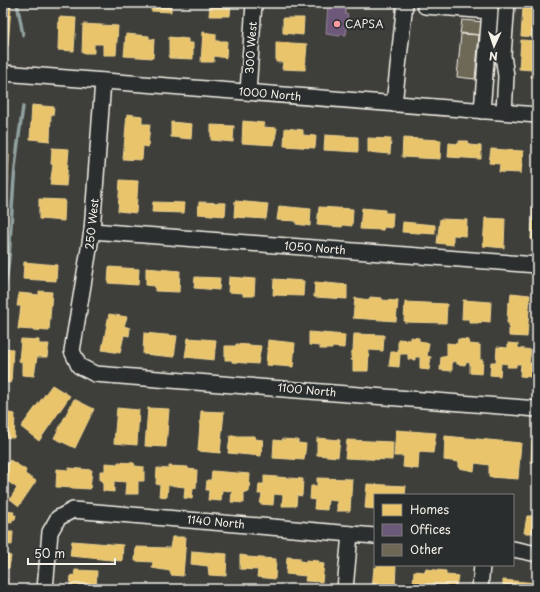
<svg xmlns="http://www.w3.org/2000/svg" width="540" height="592" font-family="'Playpen Sans',sans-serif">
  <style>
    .homes { fill: #e9c46a; stroke: #ecd290 }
    .offices { fill: #6d597a; stroke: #96879b }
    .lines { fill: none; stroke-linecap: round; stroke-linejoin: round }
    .stream { stroke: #90a1a0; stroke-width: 3.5 }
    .building { fill: #6e6756; stroke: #f4f1e8 }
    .minor-casing { stroke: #f4f1e8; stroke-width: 18 }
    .minor { stroke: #2a2d2e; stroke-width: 15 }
    .poi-dot { fill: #ff9aa2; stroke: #2a2d2e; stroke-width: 1.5 }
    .labels { text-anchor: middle; stroke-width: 4; stroke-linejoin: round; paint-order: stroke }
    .poi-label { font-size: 11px; fill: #f4f1e8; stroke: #2a2d2e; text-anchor: start }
    .street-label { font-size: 11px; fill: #f4f1e8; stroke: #2a2d2e }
  </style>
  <rect width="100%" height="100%" fill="#3e3e3a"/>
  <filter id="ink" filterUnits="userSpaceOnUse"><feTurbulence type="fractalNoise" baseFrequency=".025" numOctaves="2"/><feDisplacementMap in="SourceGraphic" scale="8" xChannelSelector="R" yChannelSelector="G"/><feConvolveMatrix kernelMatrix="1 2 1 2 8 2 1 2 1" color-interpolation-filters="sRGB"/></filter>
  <g filter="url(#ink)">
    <g class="homes">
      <polygon points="152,3 171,3 171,12 151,11"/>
      <polygon points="210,3 231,3 230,16 209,16"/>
      <polygon points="3,5 11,6 8,46 3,46"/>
      <polygon points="523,8 537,9 537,37 521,36"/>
      <polygon points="59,17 76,18 74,51 58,50"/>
      <polygon points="283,18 304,18 303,35 283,33"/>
      <polygon points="83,24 118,26 116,55 103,55 103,44 94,44 94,53 82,53"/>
      <polygon points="203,32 216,34 216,41 227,41 226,58 214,56 214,62 201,62"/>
      <polygon points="126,34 149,36 149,39 154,39 153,58 124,56"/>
      <polygon points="169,37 188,39 188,43 193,43 193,59 169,58"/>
      <polygon points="521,40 537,41 537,78 531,77 532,70 519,69"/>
      <polygon points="276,42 307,44 305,70 282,69 283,62 276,62"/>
      <polygon points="32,105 54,107 53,115 51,114 50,141 30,139"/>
      <polygon points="127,114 142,116 142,124 150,124 148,147 143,146 142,160 123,159"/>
      <polygon points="243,121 264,123 263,127 277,128 274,145 242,143"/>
      <polygon points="171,122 192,124 191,139 171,137"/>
      <polygon points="211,125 234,126 233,142 211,140"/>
      <polygon points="285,128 303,130 303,135 316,136 315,148 284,146"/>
      <polygon points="325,135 358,137 358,152 324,150"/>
      <polygon points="368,138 391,139 390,154 368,152"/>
      <polygon points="403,138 441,140 440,159 402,157"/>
      <polygon points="459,141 468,141 469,145 481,146 481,159 448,157 449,143 459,144"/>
      <polygon points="52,148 69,149 66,186 50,185 53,165 51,164"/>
      <polygon points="491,149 523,151 521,173 499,172 500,164 489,163"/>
      <polygon points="3,155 9,155 8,184 3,184"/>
      <polygon points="120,180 138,181 136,213 118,211"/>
      <polygon points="3,196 7,196 5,226 3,226"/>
      <polygon points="39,199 65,200 64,221 39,219"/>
      <polygon points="235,201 268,204 266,219 234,217"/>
      <polygon points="153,202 185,203 184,213 152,212"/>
      <polygon points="199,202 226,203 225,216 198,214"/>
      <polygon points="533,205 537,205 537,240 531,239"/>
      <polygon points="279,206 311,209 310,226 296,224 296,221 277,220"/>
      <polygon points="319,207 353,209 352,226 343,225 342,227 317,225"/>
      <polygon points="362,208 385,210 385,213 393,213 392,228 384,227 383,230 360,229"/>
      <polygon points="485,218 505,219 504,248 483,246"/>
      <polygon points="440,219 467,220 466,236 453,235 453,245 437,243"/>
      <polygon points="403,222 435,225 435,234 402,232"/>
      <polygon points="24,262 57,265 56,281 23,279"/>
      <polygon points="109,267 139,269 138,285 108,283"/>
      <polygon points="146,268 180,271 179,292 155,291 155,286 146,285"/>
      <polygon points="195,277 220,278 219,290 194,288"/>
      <polygon points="229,277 255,279 254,296 243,296 243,293 228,292"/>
      <polygon points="274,279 304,281 303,296 273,295"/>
      <polygon points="315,282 347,285 347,299 314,297"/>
      <polygon points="39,291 52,292 49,331 18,329 21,306 17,306 19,293 39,295"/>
      <polygon points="511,293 530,295 527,337 509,336 509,323 507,323 508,303 510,303"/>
      <polygon points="370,297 382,298 382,300 398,301 396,321 353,318 355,298 370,300"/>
      <polygon points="463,300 491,302 490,322 481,321 481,323 469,323 469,319 462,319"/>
      <polygon points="405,302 447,304 446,323 404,322"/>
      <polygon points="109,314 127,317 124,326 130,328 129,336 124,335 120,353 102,350"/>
      <polygon points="309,332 345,335 344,348 332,347 332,349 320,349 320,346 309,345"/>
      <polygon points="144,333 177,336 174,357 143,354"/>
      <polygon points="354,334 384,335 383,351 369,350 368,371 353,371 353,360 351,360 352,351 353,351"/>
      <polygon points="410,337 419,338 419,341 429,343 427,356 431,357 429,370 420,369 420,357 415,357 415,360 408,359 408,354 400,354 399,367 389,366 391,352 398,352 398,339 410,340"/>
      <polygon points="188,338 216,340 214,360 185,357"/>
      <polygon points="21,339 39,340 39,344 49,344 47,357 37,357 34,376 22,375 22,362 19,361"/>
      <polygon points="458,339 469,340 469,344 480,345 480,360 483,360 482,374 470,373 470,363 466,362 465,365 457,364 457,362 452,361 452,371 440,370 441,356 447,356 447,343 457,344"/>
      <polygon points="268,340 295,343 293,367 266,365"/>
      <polygon points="508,343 518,344 518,348 531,350 529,363 532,363 531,377 520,376 521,364 516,364 516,367 507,367 508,364 501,363 500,376 490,375 491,362 496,362 497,347 508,348"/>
      <polygon points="236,344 261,346 258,364 232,362 232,360 225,360 225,346 236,346"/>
      <polygon points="3,348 13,349 11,383 3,382"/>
      <polygon points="52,385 70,396 39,441 21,427"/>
      <polygon points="74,399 94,409 75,448 54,438"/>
      <polygon points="117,408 139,410 137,445 114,443"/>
      <polygon points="148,408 169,409 166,447 145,446"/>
      <polygon points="201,411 224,412 220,453 198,451"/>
      <polygon points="3,412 15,414 14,438 3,437"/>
      <polygon points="396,430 436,433 433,453 419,452 418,469 403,467 404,456 394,456"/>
      <polygon points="230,436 255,436 255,439 263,440 261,456 228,453"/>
      <polygon points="445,436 521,443 518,479 489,477 489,465 475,463 474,471 459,468 459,462 444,460"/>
      <polygon points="317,438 340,440 338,457 317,455"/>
      <polygon points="282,439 298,440 298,443 306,444 304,460 273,458 274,440 283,441"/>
      <polygon points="347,440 393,442 392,460 345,458"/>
      <polygon points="532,440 537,441 537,463 531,462"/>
      <polygon points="10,460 26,470 25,474 36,481 19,506 10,499 17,488 3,478 3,470"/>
      <polygon points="118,462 134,463 135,466 144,467 144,481 138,481 138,494 125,494 126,482 114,481 114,492 103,491 103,481 100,480 100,471 105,471 105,463 118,464"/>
      <polygon points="169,466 188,467 188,469 197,470 196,488 193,488 192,499 184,498 185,487 168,485 167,497 159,496 160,485 156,484 157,468 169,469"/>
      <polygon points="69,468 92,470 90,489 56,487 57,469 68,470"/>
      <polygon points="212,471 250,474 249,492 244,492 244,503 231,502 232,491 222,490 221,501 208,500 209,490 206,490 207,480 211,480"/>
      <polygon points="264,476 303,479 302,496 297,495 296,506 282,506 283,495 274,494 273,505 260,504 262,494 258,494 259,484 264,484"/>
      <polygon points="317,478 352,479 350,511 337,511 337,501 328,500 327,510 314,509 315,500 310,499 311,486 317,486"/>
      <polygon points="367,484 406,486 405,495 375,495 375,509 365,508"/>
      <polygon points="3,511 14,512 13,515 16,515 15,519 12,520 12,523 3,522"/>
      <polygon points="527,516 537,516 537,533 524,533"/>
      <polygon points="3,528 4,528 4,532 13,532 12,545 3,544"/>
      <polygon points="172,537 186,537 183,576 171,575 170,571 152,568 153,562 135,561 136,547 170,548"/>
      <polygon points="72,541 123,545 122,561 70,556"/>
      <polygon points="192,551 227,554 226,576 209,575 208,566 191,564"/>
      <polygon points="3,555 11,556 9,568 3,569"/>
      <polygon points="240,555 247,556 247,557 276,559 275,579 257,577 258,570 240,569"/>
      <polygon points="287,557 300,558 300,561 306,562 306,560 319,561 319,563 324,564 322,582 305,581 306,576 286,574"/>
      <polygon points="377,565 396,565 395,589 372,589 374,567 377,568"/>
      <polygon points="426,569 446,571 446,575 458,576 456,587 444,586 444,589 424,589 424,586 413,584 414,571 425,572"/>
      <polygon points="75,570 97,571 96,589 73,589 73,586 70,586 71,575 74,576"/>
      <polygon points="3,579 7,579 5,589 3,589"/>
      <polygon points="503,580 537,583 537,589 503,589"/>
    </g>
    <polygon class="offices" points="328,3 346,3 345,14 348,15 346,35 340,34 340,36 326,34"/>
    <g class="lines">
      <g class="stream">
        <polyline points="17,3 23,35"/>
        <path d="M 3,296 C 11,263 10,229 13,195 C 14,166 19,136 23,107"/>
      </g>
    </g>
    <g class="building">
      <polygon points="462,20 484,22 483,35 460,33"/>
      <polygon points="461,34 479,35 475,79 457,77"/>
    </g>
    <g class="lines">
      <defs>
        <g id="minor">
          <polyline points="425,6 490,11 482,111"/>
          <polyline points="3,73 537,115"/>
          <polyline points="103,81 92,231 72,351 79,366 95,374 537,409"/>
          <polyline points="248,92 254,3"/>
          <polyline points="394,104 405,3"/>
          <polyline points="504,112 506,76 503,55 507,3"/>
          <polyline points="92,231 537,265"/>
          <polyline points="513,549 537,554"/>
          <polyline points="45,589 50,532 58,518 73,510 375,536"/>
          <polyline points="345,589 350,534"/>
          <polyline points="480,589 482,565"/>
        </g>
      </defs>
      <use href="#minor" class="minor-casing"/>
      <use href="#minor" class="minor"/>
    </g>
  </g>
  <circle class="poi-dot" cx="337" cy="24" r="4"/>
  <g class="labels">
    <g class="poi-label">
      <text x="345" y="28">CAPSA</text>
    </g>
    <g class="street-label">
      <text transform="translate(251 48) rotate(-86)" y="4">300 West</text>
      <text transform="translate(270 94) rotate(5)" y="4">1000 North</text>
      <text transform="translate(92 224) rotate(-84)" y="4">250 West</text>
      <text transform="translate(315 248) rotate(4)" y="4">1050 North</text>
      <text transform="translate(307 390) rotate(5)" y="4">1100 North</text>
      <text transform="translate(216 522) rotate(5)" y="4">1140 North</text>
    </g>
  </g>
  <rect width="540" height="592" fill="none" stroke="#2a2d2e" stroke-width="16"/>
  <rect x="8" y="8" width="524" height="576" fill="none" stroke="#f4f1e8" stroke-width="1.5" filter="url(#ink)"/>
  <rect x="374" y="494" width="140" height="72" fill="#2a2d2e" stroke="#7b7b78"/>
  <rect x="382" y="504" width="20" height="12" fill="#e9c46a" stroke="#7b7b78"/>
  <text x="410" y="514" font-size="12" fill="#f4f1e8">Homes</text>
  <rect x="382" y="524" width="20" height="12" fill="#6d597a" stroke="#7b7b78"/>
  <text x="410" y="534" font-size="12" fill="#f4f1e8">Offices</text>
  <rect x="382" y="544" width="20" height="12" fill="#6e6756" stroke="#7b7b78"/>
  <text x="410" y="554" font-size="12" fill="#f4f1e8">Other</text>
  <g transform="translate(494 46) rotate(183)" stroke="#2a2d2e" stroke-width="3" paint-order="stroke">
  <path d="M0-3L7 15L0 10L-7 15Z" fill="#f4f1e8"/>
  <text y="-6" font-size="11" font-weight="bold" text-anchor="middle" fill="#f4f1e8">N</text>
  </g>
  <path d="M28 558v6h87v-6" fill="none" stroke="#f4f1e8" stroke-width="2"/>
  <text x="34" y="558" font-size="12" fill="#f4f1e8" stroke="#2a2d2e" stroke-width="3" paint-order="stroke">50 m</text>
</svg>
